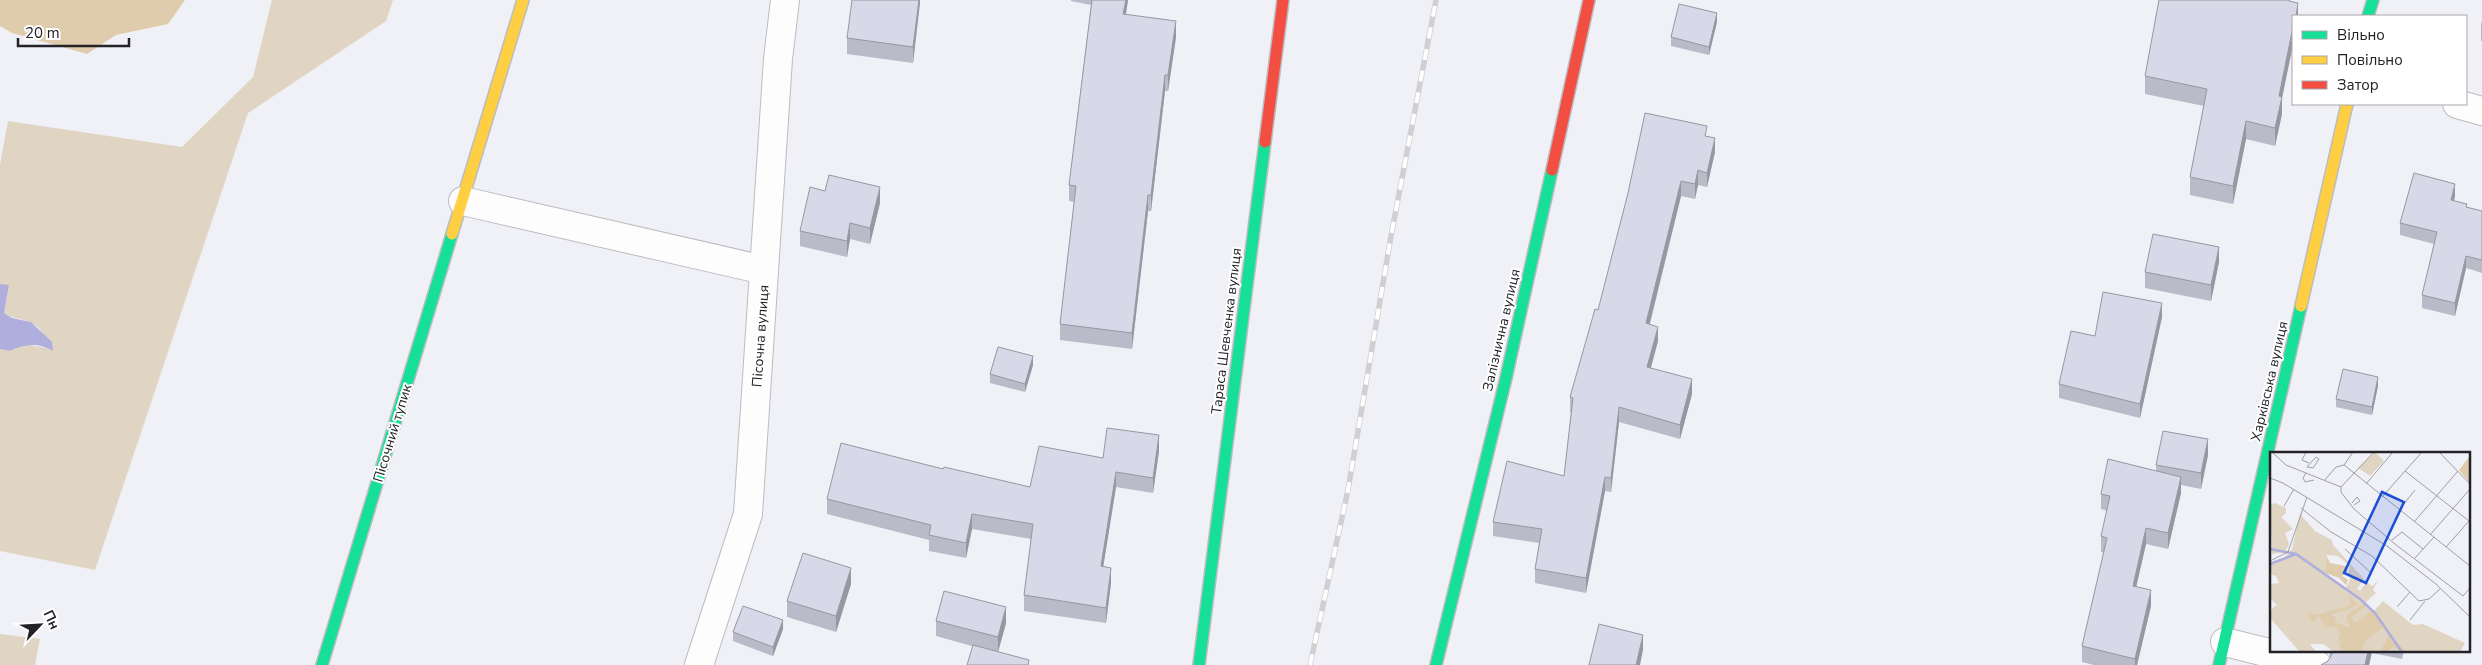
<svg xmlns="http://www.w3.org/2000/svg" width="2482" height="665" font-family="'Nunito Sans',sans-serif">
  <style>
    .green { fill: #e0d4c3 }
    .forest { fill: #dfccad }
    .water { fill: #afaedc }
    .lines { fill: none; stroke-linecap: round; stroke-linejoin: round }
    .street-casing { stroke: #bcbcc1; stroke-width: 30 }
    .fast-casing { stroke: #bcbcc1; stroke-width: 14 }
    .slow-casing { stroke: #bcbcc1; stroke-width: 14 }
    .jam-casing { stroke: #bcbcc1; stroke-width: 14 }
    .street { stroke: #fdfdfe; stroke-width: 28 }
    .fast { stroke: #16e098; stroke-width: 11 }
    .slow { stroke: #ffcf43; stroke-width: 11 }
    .jam { stroke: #f24e42; stroke-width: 11 }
    .rail-casing { stroke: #d0d0d2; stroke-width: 5.5 }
    .rail { stroke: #fff; stroke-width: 4; stroke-dasharray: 11; stroke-linecap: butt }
    .wall { fill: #babac8 }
    .shaded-wall { fill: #9797a2 }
    .building { fill: #d8d8e8; stroke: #9797a2 }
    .labels { text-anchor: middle; stroke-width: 4; stroke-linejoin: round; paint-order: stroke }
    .street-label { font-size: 14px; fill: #222227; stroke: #fff }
    .inset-river { fill: none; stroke: #afaedc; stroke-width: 2.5 }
    .inset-road { fill: none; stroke: #9e9ea4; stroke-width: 1 }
    .view { fill: #1d4ed8; fill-opacity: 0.15; stroke: #1d4ed8; stroke-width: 2.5 }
    .inset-edge { fill: none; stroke: #222227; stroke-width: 2.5 }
  </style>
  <rect width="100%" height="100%" fill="#f0f0f7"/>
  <g class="green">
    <path d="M 272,0 L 393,0 L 386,21 L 248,113 L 95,570 L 0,551 L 0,349 L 10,351 L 22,344 L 48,348 L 52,350 C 47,340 42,327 30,322 C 21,318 13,319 4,313 L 9,286 L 0,284 L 0,165 L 8,121 L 182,147 L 253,77 Z"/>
    <polygon points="0,634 40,639 35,665 0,665"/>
  </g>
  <polygon class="forest" points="0,0 185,0 168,24 116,35 87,54 12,33 0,26"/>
  <path class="water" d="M 0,284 L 9,285 L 4,313 L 12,318 L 31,322 L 52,342 L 53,351 C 39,342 23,344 10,351 L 0,349 Z"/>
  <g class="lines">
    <defs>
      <g id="street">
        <polyline points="2457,104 2482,111"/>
        <polyline points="463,201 764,270"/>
        <polyline points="2225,642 2317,665"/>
        <polyline points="699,665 748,514 778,59 785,0"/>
      </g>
      <g id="fast">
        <polyline points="2368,16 2373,0"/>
        <polyline points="322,665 452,234"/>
        <polyline points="1199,665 1265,142"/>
        <polyline points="1436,665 1506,378 1552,170"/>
        <polyline points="2219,665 2301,306"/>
      </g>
      <g id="slow">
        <polyline points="452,234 523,0"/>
        <polyline points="2301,306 2347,104"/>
      </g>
      <g id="jam">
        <polyline points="1265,142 1283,0"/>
        <polyline points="1552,170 1589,0"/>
      </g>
    </defs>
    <use href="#street" class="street-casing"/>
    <use href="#fast" class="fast-casing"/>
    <use href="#slow" class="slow-casing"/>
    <use href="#jam" class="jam-casing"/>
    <use href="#street" class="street"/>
    <use href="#fast" class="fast"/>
    <use href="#slow" class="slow"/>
    <use href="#jam" class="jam"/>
    <defs>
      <polyline id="rail" points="1310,665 1348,490 1391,236 1436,0"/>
    </defs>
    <use href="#rail" class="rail-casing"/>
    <use href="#rail" class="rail"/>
  </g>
  <g class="wall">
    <polygon points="920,0 913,63 847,54 847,38"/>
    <polygon points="1071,0 1128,0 1126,15 1176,37 1168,91 1165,91 1151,211 1148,211 1132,349 1060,340 1060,324 1074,202 1069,201 1069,185 1091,5 1071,1"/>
    <polygon points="2293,2 2298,16 2282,98 2282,114 2275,146 2246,139 2233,204 2190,195 2190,177 2204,106 2145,94 2145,76"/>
    <polygon points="2482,20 2482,41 2481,41 2481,25"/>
    <polygon points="1717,22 1709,55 1671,46 1671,37"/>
    <polygon points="1707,136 1715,152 1707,187 1698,185 1695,199 1681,196 1650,324 1658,341 1651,368 1692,394 1680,439 1619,422 1611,492 1605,491 1586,593 1535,583 1535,569 1539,543 1493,536 1493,522 1564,476 1571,412 1570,412 1570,397 1598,310"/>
    <polygon points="2455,196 2454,201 2467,207 2482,211 2482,273 2466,268 2455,316 2422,308 2422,295 2434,244 2400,235 2400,223"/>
    <polygon points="880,203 870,244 850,239 847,257 800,246 800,231"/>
    <polygon points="2219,262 2211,301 2145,288 2145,272"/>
    <polygon points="2162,317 2140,418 2059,398 2059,384 2095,336"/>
    <polygon points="1033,365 1025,392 990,383 990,374"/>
    <polygon points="2378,386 2372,415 2336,407 2336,399"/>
    <polygon points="1159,451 1153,493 1116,487 1103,566 1111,583 1106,623 1024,611 1024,595 1031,539 972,529 966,558 929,551 929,540 827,514 827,499 943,469 1030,487"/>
    <polygon points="2208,455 2201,489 2181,485 2181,493 2168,549 2146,544 2136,586 2151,606 2137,665 2094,665 2082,662 2082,646 2104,553 2101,552 2101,536 2107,511 2101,509 2101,494 2156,471 2156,465"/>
    <polygon points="851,584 836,632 787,617 787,601"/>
    <polygon points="936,621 1006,623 998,652 1029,665 972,646 936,636"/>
    <polygon points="783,629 773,656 733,641 733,632"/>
    <polygon points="2329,651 2404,651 2402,659 2372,653 2369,665 2321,665 2328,661 2330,657"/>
  </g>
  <g class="shaded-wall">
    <polygon points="919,0 920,0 920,3 913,63 913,47"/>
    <polygon points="1126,0 1128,0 1123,30 1123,14"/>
    <polygon points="2298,3 2298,16 2296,16"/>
    <polygon points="1717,13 1717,22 1709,55 1709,47"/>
    <polygon points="1176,21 1176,37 1168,91 1168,75"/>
    <polygon points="2293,27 2293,45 2282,98 2282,114 2275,146 2275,128 2279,96"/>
    <polygon points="1165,75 1165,91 1151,211 1151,195"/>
    <polygon points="2246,121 2246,139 2233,204 2233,186"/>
    <polygon points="1715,138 1715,152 1707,187 1707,173"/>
    <polygon points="1698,170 1698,185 1695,199 1695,184"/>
    <polygon points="1681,181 1681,196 1646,338 1646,323"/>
    <polygon points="2455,184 2455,196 2451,212 2451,200"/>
    <polygon points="880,187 880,203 870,244 870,228"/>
    <polygon points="1148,195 1148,211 1132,349 1132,333"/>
    <polygon points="850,223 850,239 847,257 847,241"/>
    <polygon points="2219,247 2219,262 2211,301 2211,285"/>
    <polygon points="2466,256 2466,268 2455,316 2455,303"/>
    <polygon points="2162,303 2162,317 2140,418 2140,404"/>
    <polygon points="1658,327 1658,341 1647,381 1647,367"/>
    <polygon points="1033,356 1033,365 1025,392 1025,384"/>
    <polygon points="2378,377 2378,386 2372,415 2372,407"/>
    <polygon points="1692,379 1692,394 1680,439 1680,425"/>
    <polygon points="1619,407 1619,422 1611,492 1611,478"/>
    <polygon points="1159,435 1159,451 1153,493 1153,478"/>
    <polygon points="2208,439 2208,455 2201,489 2201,473"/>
    <polygon points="1116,472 1116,487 1101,581 1101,566"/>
    <polygon points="1605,477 1605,491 1586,593 1586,578"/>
    <polygon points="2181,477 2181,493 2168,549 2168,533"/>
    <polygon points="972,514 972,529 966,558 966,543"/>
    <polygon points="2146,528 2146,544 2133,601 2133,586"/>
    <polygon points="851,568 851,584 836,632 836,616"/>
    <polygon points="1111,568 1111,583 1106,623 1106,608"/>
    <polygon points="2151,590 2151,606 2137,665 2135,665 2135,659"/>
    <polygon points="1006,607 1006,623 998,652 998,637"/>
    <polygon points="783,620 783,629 773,656 773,647"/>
    <polygon points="1643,635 1643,650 1640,665 1636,665"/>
    <polygon points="2368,651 2372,651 2369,665 2365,665"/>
  </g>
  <g class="building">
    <polygon points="852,0 919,0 913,47 847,38"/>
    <polygon points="1092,0 1126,0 1123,14 1176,21 1168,75 1165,75 1151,195 1148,195 1132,333 1060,324 1076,186 1069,185"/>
    <polygon points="2159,0 2290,0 2289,1 2298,3 2296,16 2293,16 2293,27 2279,96 2282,97 2275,128 2246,121 2233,186 2190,177 2207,89 2145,76"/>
    <polygon points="1679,4 1717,13 1709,47 1671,37"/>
    <polygon points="1645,113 1707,126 1705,136 1715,138 1707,173 1698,170 1695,184 1681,181 1646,323 1658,327 1647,367 1692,379 1680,425 1619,407 1611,478 1605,477 1586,578 1535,569 1542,529 1493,522 1507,461 1564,476 1573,398 1570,397 1595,309 1598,310 1628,193"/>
    <polygon points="2414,173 2455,184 2451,200 2467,204 2466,207 2482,211 2482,260 2466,256 2455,303 2422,295 2437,232 2400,223"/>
    <polygon points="829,175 880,187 870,228 850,223 847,241 800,231 810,187 825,191"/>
    <polygon points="2153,234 2219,247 2211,285 2145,272"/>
    <polygon points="2103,292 2162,303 2140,404 2059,384 2071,331 2095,336"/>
    <polygon points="998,347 1033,356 1025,384 990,374"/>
    <polygon points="2343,369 2378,377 2372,407 2336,399"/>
    <polygon points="1107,428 1159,435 1153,478 1116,472 1101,566 1111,568 1106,608 1024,595 1033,524 972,514 966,543 929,535 931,525 827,499 841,443 943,469 944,467 1030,487 1039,446 1103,458"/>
    <polygon points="2163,431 2208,439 2201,473 2156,465"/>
    <polygon points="2108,459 2181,477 2168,533 2146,528 2133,586 2151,590 2135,659 2082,646 2107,538 2101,536 2110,496 2101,494"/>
    <polygon points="803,553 851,568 836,616 787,601"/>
    <polygon points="944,591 1006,607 998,637 936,621"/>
    <polygon points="743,606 783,620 773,647 733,632"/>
    <polygon points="1599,624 1643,635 1636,665 1589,665"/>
    <polygon points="973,645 1029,660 1028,665 967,665"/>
    <polygon points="2332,651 2368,651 2365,665 2321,665 2328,661 2332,654"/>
  </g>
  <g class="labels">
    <g class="street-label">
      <text transform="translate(1501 330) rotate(-77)" y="5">Залізнична вулиця</text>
      <text transform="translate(1226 331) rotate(-83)" y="5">Тараса Шевченка вулиця</text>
      <text transform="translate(760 336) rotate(-86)" y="5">Пісочна вулиця</text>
      <text transform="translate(2269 381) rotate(-77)" y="5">Харківська вулиця</text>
      <text transform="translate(392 433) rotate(-73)" y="5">Пісочний тупик</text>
    </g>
  </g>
  <g transform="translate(2270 452)">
    <rect width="200" height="200" fill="#f0f0f7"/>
    <path d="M 105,0 L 114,9 L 100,24 L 88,16 ZM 5,51 L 16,56 L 16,61 L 11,65 L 23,77 L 15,81 L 19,92 L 15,100 L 2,102 L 0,53 ZM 30,62 L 45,79 L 62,88 L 63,93 L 94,127 L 87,137 L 90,139 L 96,130 L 103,134 L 108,128 L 103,138 L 106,141 L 95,151 L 104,159 L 113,149 L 143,173 L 153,172 L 195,191 L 190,200 L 64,200 L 53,192 L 40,192 L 46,200 L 30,200 L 0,166 L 0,159 L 6,153 L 11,157 L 0,146 L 0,132 L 9,131 L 6,124 L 0,122 L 0,111 L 14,106 L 22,97 ZM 56,103 L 68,104 L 80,114 L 78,123 L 81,125 L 76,136 L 55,121 Z" fill="#e0d4c3" fill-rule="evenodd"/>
    <path d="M 200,4 L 200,31 L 189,18 ZM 56,103 L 60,111 L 76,114 L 77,119 L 72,124 L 78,128 L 76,133 L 69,126 L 55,121 ZM 79,144 L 88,152 L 78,158 L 60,162 L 66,166 L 65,170 L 80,176 L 76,163 L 94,152 L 96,154 L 81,165 L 84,169 L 86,171 L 102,158 L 116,173 L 95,189 L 92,200 L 68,200 L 72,199 L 69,192 L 76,186 L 67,190 L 70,182 L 66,174 L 56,176 L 49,164 L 43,170 L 38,165 L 38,160 L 46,163 L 81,153 ZM 119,183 L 124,187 L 136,200 L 123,195 L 117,200 L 110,200 Z" fill="#dfccad"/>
    <path class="inset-river" d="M 0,97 L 26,102 L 90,147 L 105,161 L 132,200M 0,112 L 26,102"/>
    <path class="inset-road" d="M 2,0 L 16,13 L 71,35M 36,0 L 32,8 L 39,11M 169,0 L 200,32M 46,5 L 49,7 L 43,16 L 37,15 ZM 74,13 L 200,114M 74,13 L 83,0M 135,19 L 199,69M 36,21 L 33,26 L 35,30 L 44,28M 0,26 L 13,31 L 117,94 L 166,132 L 200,165M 54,29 L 66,15 L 74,13M 96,32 L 123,0M 71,35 L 71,40 L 84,57 L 125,92 L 193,144 L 200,136M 71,35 L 104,0M 112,45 L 152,0M 82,51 L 87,45 L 90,49 L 84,53M 14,54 L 24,37M 31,56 L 61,80 L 102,104 L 149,149 L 159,147 L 170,137M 129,58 L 145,38M 144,70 L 188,19M 160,83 L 200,37M 122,88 L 132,80 L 153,97M 176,95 L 199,69M 75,97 L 101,121M 145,106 L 164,85M 0,109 L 18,100 L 37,45M 127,155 L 140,140M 140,168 L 155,149"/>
    <path class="view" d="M 112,40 L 134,50 L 96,131 L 74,121 Z"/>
    <rect width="200" height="200" class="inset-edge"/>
  </g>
  <rect x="2292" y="15" width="175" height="90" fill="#ffffff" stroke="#a7a7a9"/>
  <rect x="2302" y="31" width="25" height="8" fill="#16e098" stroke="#a7a7a9"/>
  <text x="2337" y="40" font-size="15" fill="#222227">Вільно</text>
  <rect x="2302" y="56" width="25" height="8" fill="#ffcf43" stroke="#a7a7a9"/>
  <text x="2337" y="65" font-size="15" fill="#222227">Повільно</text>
  <rect x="2302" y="81" width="25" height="8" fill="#f24e42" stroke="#a7a7a9"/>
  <text x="2337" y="90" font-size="15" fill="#222227">Затор</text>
  <g transform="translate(40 625) rotate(65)" stroke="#ffffff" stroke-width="4" paint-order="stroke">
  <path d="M0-4L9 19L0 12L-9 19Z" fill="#222227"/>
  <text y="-8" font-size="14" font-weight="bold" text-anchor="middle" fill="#222227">Пн</text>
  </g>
  <path d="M18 38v8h111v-8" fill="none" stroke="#222227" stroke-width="2.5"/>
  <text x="25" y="38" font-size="15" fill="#222227" stroke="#ffffff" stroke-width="4" paint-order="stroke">20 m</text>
</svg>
